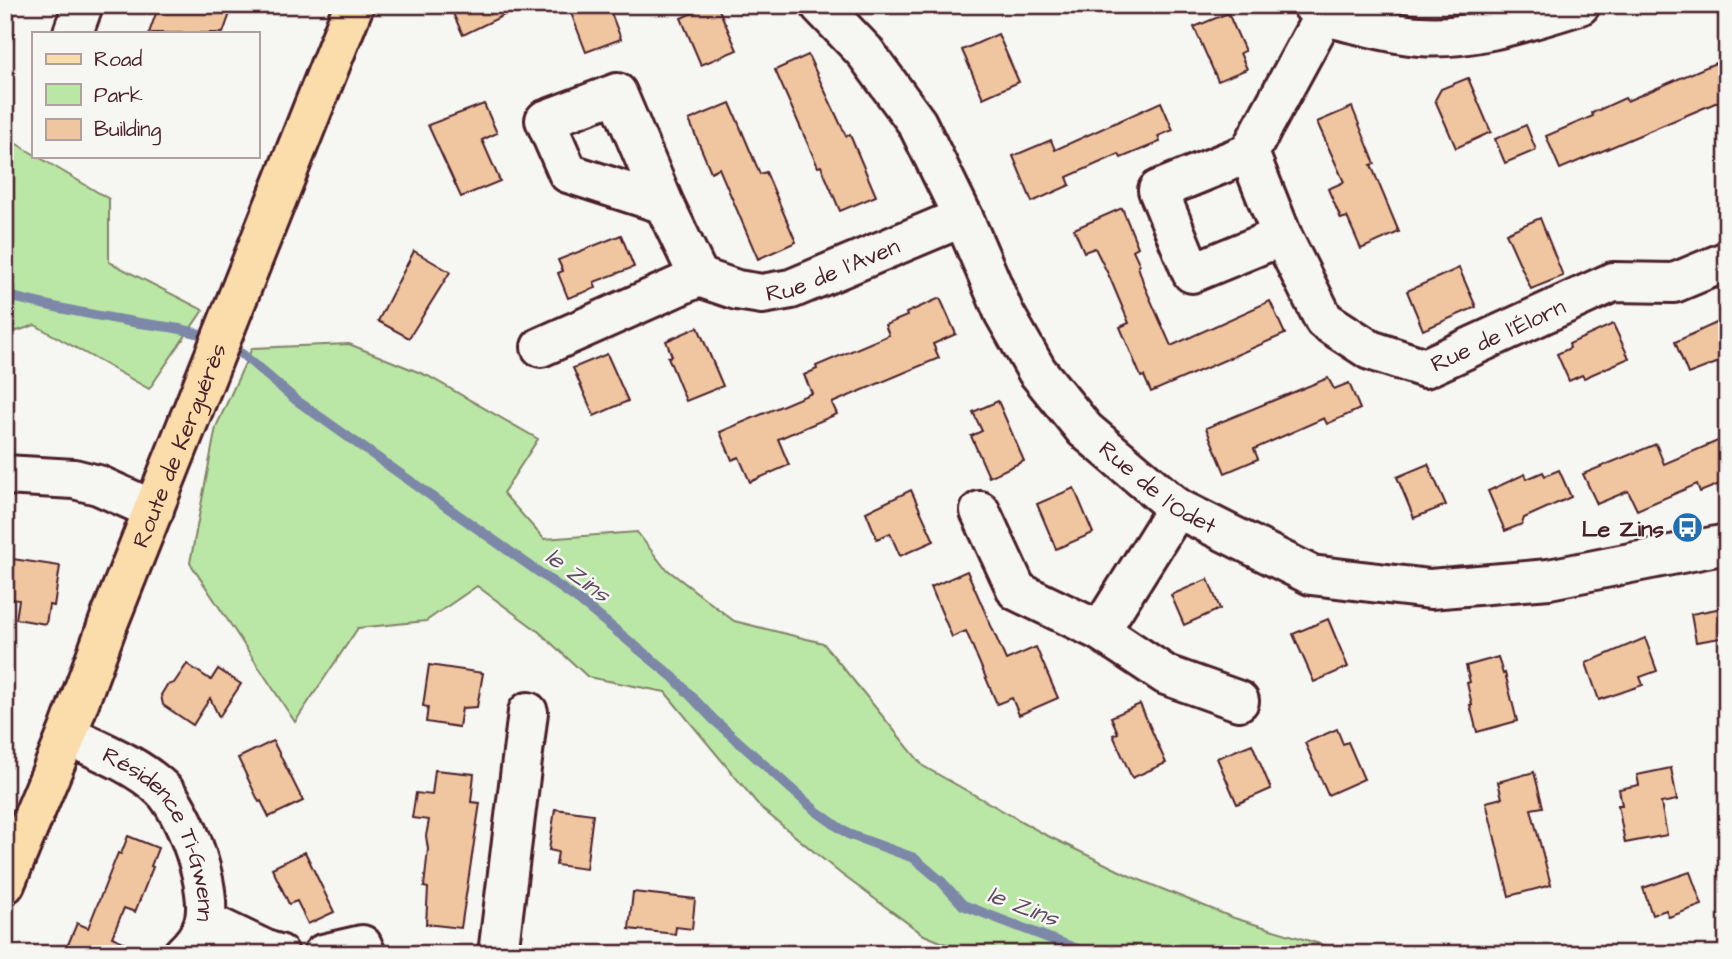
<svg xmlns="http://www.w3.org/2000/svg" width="1732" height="959" font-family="'Architects Daughter',sans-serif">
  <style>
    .green { fill: #bae7a5; stroke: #828368; stroke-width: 2 }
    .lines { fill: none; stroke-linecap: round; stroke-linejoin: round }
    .stream { stroke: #7d88a8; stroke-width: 10 }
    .building { fill: #f0c6a0; stroke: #4a1f2b; stroke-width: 2 }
    .minor-casing { stroke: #4a1f2b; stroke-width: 44 }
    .major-casing { stroke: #4a1f2b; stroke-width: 44 }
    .minor { stroke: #f6f6f2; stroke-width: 38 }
    .major { stroke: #faddab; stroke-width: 38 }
    .labels { text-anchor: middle; stroke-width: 5; stroke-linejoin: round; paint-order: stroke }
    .street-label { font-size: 23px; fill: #4a1f2b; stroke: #f6f6f2 }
    .poi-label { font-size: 23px; font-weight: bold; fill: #4a1f2b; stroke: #f6f6f2; text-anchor: end }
    .water-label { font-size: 24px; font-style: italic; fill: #5f4b5f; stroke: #f6f6f2 }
  </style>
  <rect width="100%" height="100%" fill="#f6f6f2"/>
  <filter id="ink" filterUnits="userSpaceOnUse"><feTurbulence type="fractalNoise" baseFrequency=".0143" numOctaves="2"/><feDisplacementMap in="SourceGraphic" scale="14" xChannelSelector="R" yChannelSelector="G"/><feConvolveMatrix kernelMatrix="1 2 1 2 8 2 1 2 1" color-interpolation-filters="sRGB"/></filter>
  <g filter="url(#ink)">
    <g class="green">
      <polygon points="5,137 109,199 109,262 203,310 149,389 35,325 5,335"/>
      <polygon points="349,344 428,376 538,439 503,493 544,539 637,532 664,567 734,621 823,643 923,766 1044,834 1130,876 1234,918 1353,954 970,954 924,935 841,874 761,808 665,692 588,677 538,631 477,586 426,621 358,628 295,722 190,563 216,427 252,348"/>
    </g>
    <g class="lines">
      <g class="stream">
        <path d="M 5,295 C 46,306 87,314 128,321 C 160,327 182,326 213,339"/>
        <polyline points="226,345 242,354 296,400 581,602 673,677 713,719 816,811 848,834 914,858 941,881 963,905 1090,954"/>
      </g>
    </g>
    <g class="building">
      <polygon points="159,5 233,5 223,33 149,33"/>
      <polygon points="449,5 525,5 463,35"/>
      <polygon points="568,5 608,5 621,39 586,52"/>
      <polygon points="710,5 717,5 737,50 701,65 681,18"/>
      <polygon points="1228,13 1245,51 1240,53 1247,69 1218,81 1194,27"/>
      <polygon points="998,34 1019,82 983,98 962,50"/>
      <polygon points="808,55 846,136 850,135 876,196 840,211 821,166 818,167 775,70"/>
      <polygon points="1727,58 1727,98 1560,169 1546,136 1593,116 1592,113 1625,98 1627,101"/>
      <polygon points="1468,78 1491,132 1456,148 1435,100 1441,89"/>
      <polygon points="1161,102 1173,130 1158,136 1160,142 1121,158 1119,154 1067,177 1070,185 1032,202 1013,156 1051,140 1055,150"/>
      <polygon points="730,103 760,174 766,172 796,242 758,259 719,168 711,172 689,120"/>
      <polygon points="484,104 497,133 482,140 500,181 461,197 428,125"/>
      <polygon points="1352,107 1375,164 1371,165 1399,232 1361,249 1347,217 1341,219 1328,189 1344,182 1317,122"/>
      <polygon points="1526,125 1536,150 1505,163 1495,139"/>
      <polygon points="1122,208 1138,247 1133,250 1140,265 1138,266 1144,285 1171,346 1270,301 1285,334 1151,392 1144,376 1141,377 1120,327 1129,323 1110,278 1095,248 1084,252 1074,229"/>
      <polygon points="1540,218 1563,276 1531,289 1506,233"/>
      <polygon points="621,235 634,267 594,282 596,288 568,298 558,273 563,271 558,260"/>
      <polygon points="414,251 450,272 409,338 378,321"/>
      <polygon points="1459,268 1476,307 1423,330 1407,291"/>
      <polygon points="940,298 956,334 933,344 939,358 832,403 837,414 778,439 789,465 750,482 739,457 732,460 720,432 812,393 804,375 817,369 816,366 889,335 885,325 907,316 906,313"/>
      <polygon points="1727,318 1727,359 1688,374 1675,342"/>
      <polygon points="1613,324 1629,358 1584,378 1582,375 1569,381 1557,354 1570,348 1569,344"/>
      <polygon points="698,327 723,386 686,401 668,357 672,356 666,341"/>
      <polygon points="607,354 628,401 594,416 573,368"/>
      <polygon points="1328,378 1334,389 1349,383 1360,409 1327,424 1324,418 1254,449 1258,459 1225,473 1206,428"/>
      <polygon points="998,401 1024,461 989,477 971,436 982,431 973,412"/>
      <polygon points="1727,437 1727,481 1700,492 1697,484 1637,510 1628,491 1597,504 1583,474 1656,444 1664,464"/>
      <polygon points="1428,464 1446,505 1414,518 1397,477"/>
      <polygon points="1559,470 1571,497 1524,518 1522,524 1505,531 1488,491 1525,474 1527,479 1543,472 1545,476"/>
      <polygon points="1074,488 1093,533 1056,549 1037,504"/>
      <polygon points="911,490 934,541 900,556 890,533 877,539 866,512"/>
      <polygon points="6,558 60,566 54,606 49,605 46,624 16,619 19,600 5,598"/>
      <polygon points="967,571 1006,660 1036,647 1058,698 1019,715 1012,698 997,704 966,631 952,637 931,587"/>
      <polygon points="1208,579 1220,609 1184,625 1171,595"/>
      <polygon points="1727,607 1727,637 1696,642 1691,614"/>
      <polygon points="1328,619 1348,667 1314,682 1293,634"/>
      <polygon points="1645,638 1657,671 1640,677 1643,685 1599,700 1586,663"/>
      <polygon points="1498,657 1503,674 1505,673 1517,721 1477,732 1470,705 1472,705 1467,683 1470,682 1466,666"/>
      <polygon points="187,664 211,680 218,669 241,684 219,717 210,698 193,725 163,705 161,695 167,685 174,683"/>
      <polygon points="429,665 483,673 477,707 462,708 459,727 426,722 428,707 423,706"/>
      <polygon points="1140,704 1166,763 1132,778 1113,735 1118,733 1111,717"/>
      <polygon points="1337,729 1343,744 1348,742 1364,779 1328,795 1305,743"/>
      <polygon points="273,741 303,801 269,817 261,801 259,802 238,758"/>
      <polygon points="1252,744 1271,789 1237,804 1217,758"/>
      <polygon points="1671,768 1677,800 1661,803 1667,835 1625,843 1618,805 1622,805 1619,789 1639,785 1637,775"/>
      <polygon points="435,770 474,774 471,802 480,803 461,928 426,924 428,888 424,887 428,849 426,836 429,820 412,818 416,793 432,795"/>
      <polygon points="1534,772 1543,807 1531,809 1551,885 1509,896 1486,802 1502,798 1498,782"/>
      <polygon points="555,809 593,814 586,869 556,865 558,852 549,850"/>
      <polygon points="128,836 158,848 151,866 153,867 135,912 124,908 112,937 150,954 64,954 77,923 88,928 118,853 121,854"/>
      <polygon points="305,852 334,912 308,924 297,901 289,904 272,868"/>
      <polygon points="1690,872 1702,905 1669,917 1666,910 1652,915 1643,888"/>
      <polygon points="633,892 695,899 692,929 676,927 675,934 629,929"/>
    </g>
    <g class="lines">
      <defs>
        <g id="minor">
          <path id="s1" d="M 820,5 L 865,52 L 917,123 L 963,217 L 1004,313 L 1037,371 L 1085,430 L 1177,508 L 1311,575 L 1430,589 L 1549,579 L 1727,544"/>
          <path d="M 1312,5 C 1327,19 1342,20 1361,25 C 1381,30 1401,35 1420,36 C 1474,40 1530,20 1580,5"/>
          <polyline points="73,33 83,5"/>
          <path id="s2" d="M 1249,153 L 1282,236 L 1324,320 L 1370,350 L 1425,368 L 1613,282 L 1674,283 L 1727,261"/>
          <polyline points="664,204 568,173 545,120 617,93 664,204 699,277"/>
          <polyline points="1282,236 1192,273 1158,190 1249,153 1324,15"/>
          <path id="s3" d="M 541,347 L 699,277 L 737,290 L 762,294 L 791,289 L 963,217"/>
          <polyline points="5,475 74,479 98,485 154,510"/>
          <polyline points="980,511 1017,591 1100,631 1166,675 1239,701"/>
          <polyline points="1100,631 1177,508"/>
          <path id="s4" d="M 67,735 C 98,750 135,764 161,788 C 185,810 214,891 204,923 C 200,936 193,945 183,954"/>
          <polyline points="205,921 268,951 279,954"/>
          <polyline points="323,954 362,945 366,954"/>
          <polyline points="498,954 528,712"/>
        </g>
        <g id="major">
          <path id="s5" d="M 5,884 L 67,735 L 109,621 L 354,5"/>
        </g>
      </defs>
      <use href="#minor" class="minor-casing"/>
      <use href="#major" class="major-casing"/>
      <use href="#minor" class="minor"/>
      <use href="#major" class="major"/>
    </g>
  </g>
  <defs>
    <symbol id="bus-disc" viewBox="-11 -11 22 22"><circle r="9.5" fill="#1f6fb2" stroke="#f6f6f2"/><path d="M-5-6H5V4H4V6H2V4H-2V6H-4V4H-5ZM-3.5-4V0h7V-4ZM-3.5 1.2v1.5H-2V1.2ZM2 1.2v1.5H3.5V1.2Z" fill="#fff"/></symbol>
  </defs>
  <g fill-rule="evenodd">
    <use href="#bus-disc" x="1670" y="510" width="35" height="35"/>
  </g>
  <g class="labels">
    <g class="street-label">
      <text dy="8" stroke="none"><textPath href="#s3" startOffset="313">Rue de l'Aven</textPath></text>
      <text dy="8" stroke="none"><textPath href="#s2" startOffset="376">Rue de l'Élorn</textPath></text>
      <text dy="8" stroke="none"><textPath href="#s5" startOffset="472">Route de Kerguérès</textPath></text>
      <text dy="8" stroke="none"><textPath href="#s1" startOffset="598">Rue de l'Odet</textPath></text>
      <text dy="8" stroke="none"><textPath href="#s4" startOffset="147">Résidence Ti-Gwenn</textPath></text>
    </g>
    <g class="poi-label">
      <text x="1664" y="536">Le Zins</text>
    </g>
    <g class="water-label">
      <text transform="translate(578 575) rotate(37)" y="8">le Zins</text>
      <text transform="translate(1023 906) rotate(21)" y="8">le Zins</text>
    </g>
  </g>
  <rect width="1732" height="959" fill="none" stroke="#f6f6f2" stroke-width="28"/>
  <rect x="14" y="14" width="1704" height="931" fill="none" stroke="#4a1f2b" stroke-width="2.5" filter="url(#ink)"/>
  <rect x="32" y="32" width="228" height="126" fill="#f6f6f2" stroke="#b1a0a2" stroke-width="2"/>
  <rect x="46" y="54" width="35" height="10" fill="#faddab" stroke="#b1a0a2" stroke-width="2"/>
  <text x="94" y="66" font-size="21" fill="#4a1f2b">Road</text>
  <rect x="46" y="84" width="35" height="21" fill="#bae7a5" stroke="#b1a0a2" stroke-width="2"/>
  <text x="94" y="102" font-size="21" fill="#4a1f2b">Park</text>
  <rect x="46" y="119" width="35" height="21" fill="#f0c6a0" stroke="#b1a0a2" stroke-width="2"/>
  <text x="94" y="136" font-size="21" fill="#4a1f2b">Building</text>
</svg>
